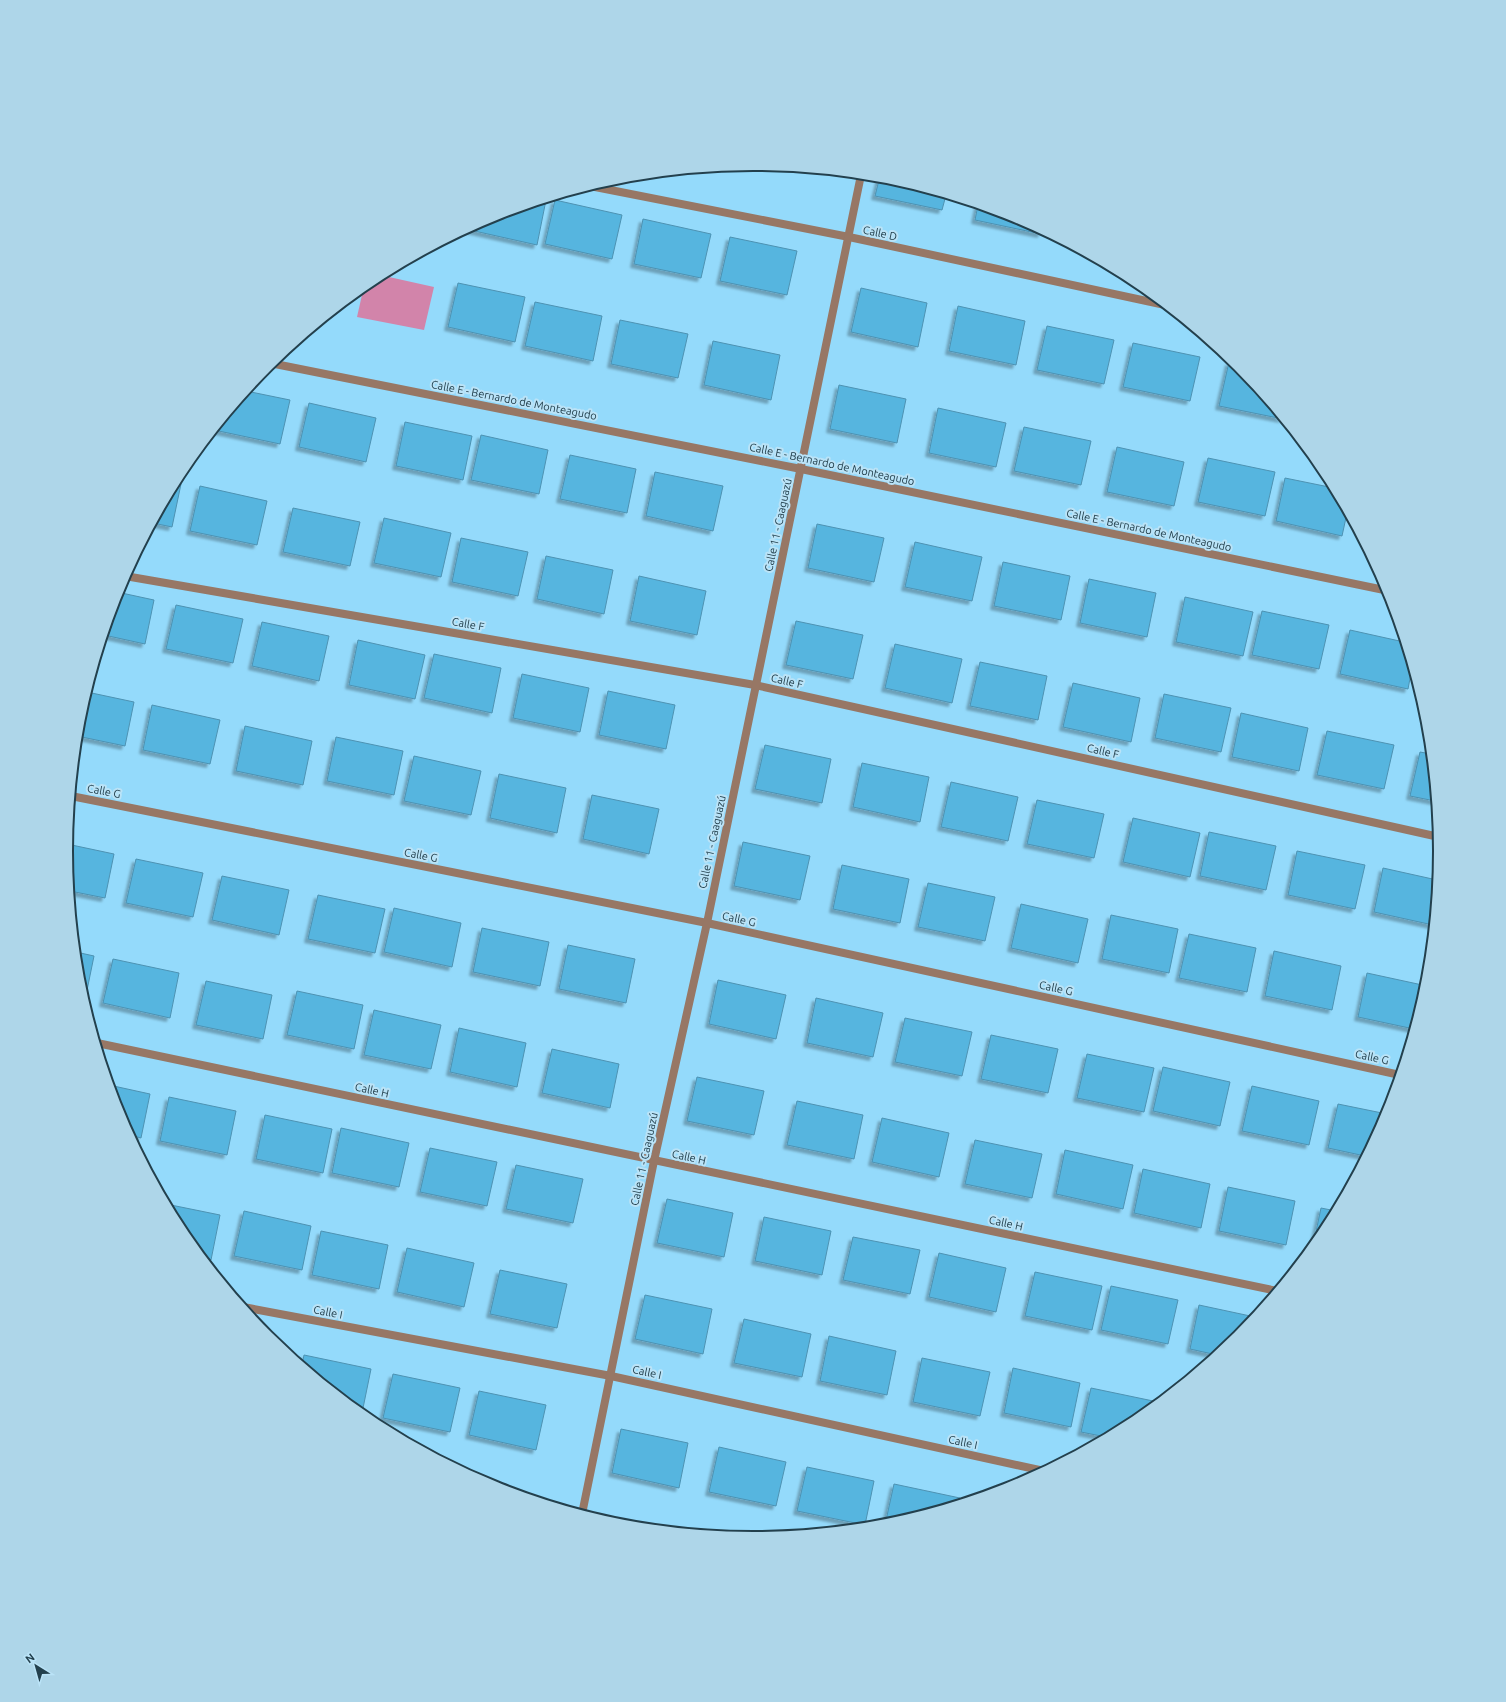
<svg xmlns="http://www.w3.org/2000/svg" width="1506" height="1702" font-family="Ubuntu,sans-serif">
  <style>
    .green { fill: #d284aa }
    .building { fill: #56b5df; stroke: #4d92b2; filter: url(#shadow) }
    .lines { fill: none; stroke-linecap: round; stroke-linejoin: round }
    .street { stroke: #977765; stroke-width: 8 }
    .labels { text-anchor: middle; stroke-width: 4; stroke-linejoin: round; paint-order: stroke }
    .street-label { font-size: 11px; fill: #23404d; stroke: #bae3f7 }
    .rim { fill: none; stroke: #23404d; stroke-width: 2 }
  </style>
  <defs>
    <filter id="shadow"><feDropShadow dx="-3.5" dy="3.5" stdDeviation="1" flood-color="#0004"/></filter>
  </defs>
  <rect width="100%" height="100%" fill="#94dafb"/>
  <polygon class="green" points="380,275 434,287 424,330 357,317 364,286"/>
  <g class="building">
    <polygon points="880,176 887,177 946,195 942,210 875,196"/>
    <polygon points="544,200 546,200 537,245 470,230 470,227 490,216"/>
    <polygon points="555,200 622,215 612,259 545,244"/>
    <polygon points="978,205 1016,216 1042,230 1041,234 975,220"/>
    <polygon points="643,219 711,234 701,278 634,264"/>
    <polygon points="730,237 797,251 787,295 720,281"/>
    <polygon points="458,283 525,297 515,342 448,327"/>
    <polygon points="861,288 927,303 918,347 851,332"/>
    <polygon points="535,302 602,316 593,361 525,346"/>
    <polygon points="958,306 1025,321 1016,365 949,351"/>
    <polygon points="620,320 688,334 678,378 611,364"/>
    <polygon points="1047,326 1114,340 1104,384 1037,370"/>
    <polygon points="713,341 780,355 771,400 704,385"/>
    <polygon points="1133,343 1200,357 1190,401 1123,387"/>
    <polygon points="1229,362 1239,365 1283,419 1219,406"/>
    <polygon points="839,385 906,399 897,443 830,429"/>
    <polygon points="246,391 290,400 280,444 214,430"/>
    <polygon points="309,403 376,418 366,462 299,447"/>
    <polygon points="938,408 1006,423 996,467 929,453"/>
    <polygon points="405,422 472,436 463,480 396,466"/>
    <polygon points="1024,427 1091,441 1081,485 1014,471"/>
    <polygon points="481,435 548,450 539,494 471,480"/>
    <polygon points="1117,447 1184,462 1174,506 1107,492"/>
    <polygon points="570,455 636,469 627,513 560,499"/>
    <polygon points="1208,458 1275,472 1265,516 1198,502"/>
    <polygon points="655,472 723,486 713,531 646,516"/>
    <polygon points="1285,478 1334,488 1347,513 1342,536 1276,521"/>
    <polygon points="175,482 181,484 172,527 153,523"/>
    <polygon points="200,486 267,501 257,545 190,531"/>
    <polygon points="293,508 360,522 350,566 283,552"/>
    <polygon points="384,518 451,533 441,577 374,563"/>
    <polygon points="817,524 884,538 874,582 808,568"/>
    <polygon points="461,538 528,552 518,596 452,582"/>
    <polygon points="915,542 982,557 972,601 905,587"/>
    <polygon points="546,556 613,570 604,614 537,599"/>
    <polygon points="1003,562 1070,576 1061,620 994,606"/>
    <polygon points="639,576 706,591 697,635 630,621"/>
    <polygon points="1089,579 1156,593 1147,637 1080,623"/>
    <polygon points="117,592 154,600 145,644 104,635"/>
    <polygon points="1185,597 1253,612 1243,656 1176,642"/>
    <polygon points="176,605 243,619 233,663 166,649"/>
    <polygon points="1262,611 1329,625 1319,669 1252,655"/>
    <polygon points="796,621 863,635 853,679 786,665"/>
    <polygon points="262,622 329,636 319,681 252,666"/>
    <polygon points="1350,630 1404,642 1412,668 1408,689 1340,674"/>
    <polygon points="358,640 425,655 415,699 349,685"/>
    <polygon points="895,644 962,659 952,703 885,688"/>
    <polygon points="434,654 501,668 492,713 424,698"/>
    <polygon points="980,662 1047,676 1038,720 970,706"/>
    <polygon points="522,674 589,688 580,732 513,718"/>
    <polygon points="1073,683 1140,698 1131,742 1063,727"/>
    <polygon points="608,691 675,705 666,749 599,735"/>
    <polygon points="87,692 134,702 125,746 77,736 79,717"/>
    <polygon points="1164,694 1231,708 1221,752 1155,738"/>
    <polygon points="152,705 220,720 210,764 143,750"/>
    <polygon points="1241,713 1308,728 1299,771 1232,757"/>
    <polygon points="245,726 312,741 303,785 236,771"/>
    <polygon points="1327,731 1394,745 1384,789 1317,775"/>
    <polygon points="336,737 403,751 394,795 327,781"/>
    <polygon points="765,745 831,759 822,803 755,789"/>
    <polygon points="1420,752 1431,754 1435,801 1410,796"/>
    <polygon points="414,756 481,771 471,815 404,801"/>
    <polygon points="862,763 929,777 920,822 853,807"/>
    <polygon points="499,774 566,788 557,833 490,818"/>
    <polygon points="951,782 1018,797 1008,841 941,827"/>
    <polygon points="592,795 659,809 649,854 583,839"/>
    <polygon points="1037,800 1104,814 1094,858 1027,844"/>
    <polygon points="1133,818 1200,833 1190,877 1123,862"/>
    <polygon points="1209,832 1276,846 1266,890 1200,876"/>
    <polygon points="743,842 810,856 800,900 734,886"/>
    <polygon points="67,844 114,854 105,898 70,891"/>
    <polygon points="1297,851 1365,865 1355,909 1288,895"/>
    <polygon points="136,859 203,873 193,917 126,903"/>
    <polygon points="842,865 909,879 900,923 833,909"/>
    <polygon points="1383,868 1437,880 1433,925 1374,912"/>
    <polygon points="222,876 289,890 279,935 212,920"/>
    <polygon points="928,883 995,897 985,941 918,927"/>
    <polygon points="318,895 385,909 375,953 308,939"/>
    <polygon points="1021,904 1088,919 1078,963 1011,948"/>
    <polygon points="394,908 461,923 452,967 384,952"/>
    <polygon points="1111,915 1178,929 1169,973 1102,959"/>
    <polygon points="482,928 549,942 540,986 473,972"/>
    <polygon points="1189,934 1256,948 1247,992 1179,978"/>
    <polygon points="568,945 635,959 626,1003 559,989"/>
    <polygon points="1274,951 1341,966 1332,1010 1265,996"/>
    <polygon points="76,952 94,956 85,1000 79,985"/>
    <polygon points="113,959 179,973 170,1018 103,1003"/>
    <polygon points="1367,973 1427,986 1414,1029 1358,1017"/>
    <polygon points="718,980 786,995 776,1039 709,1024"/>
    <polygon points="206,981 272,995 263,1039 196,1025"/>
    <polygon points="297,991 363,1005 354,1049 287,1035"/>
    <polygon points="816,998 883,1013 873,1057 807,1043"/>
    <polygon points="374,1010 441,1025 431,1069 364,1055"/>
    <polygon points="905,1018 972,1032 962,1076 895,1062"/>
    <polygon points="459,1028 526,1043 517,1087 450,1072"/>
    <polygon points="991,1035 1058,1049 1048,1093 981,1079"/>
    <polygon points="552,1049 619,1064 610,1108 542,1093"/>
    <polygon points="1087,1054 1154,1068 1144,1112 1077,1098"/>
    <polygon points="1163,1067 1230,1082 1220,1126 1153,1111"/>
    <polygon points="697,1077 764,1091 754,1135 687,1121"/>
    <polygon points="109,1085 150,1094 141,1138 130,1135 118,1114"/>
    <polygon points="1252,1086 1319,1101 1309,1145 1242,1131"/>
    <polygon points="169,1097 236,1111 227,1155 160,1141"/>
    <polygon points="797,1101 863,1115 854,1159 787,1145"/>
    <polygon points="1338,1104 1387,1114 1365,1156 1328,1148"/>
    <polygon points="265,1115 332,1129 323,1173 256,1159"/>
    <polygon points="882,1118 949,1133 939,1177 872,1162"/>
    <polygon points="341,1128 409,1143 399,1187 332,1173"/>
    <polygon points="975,1140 1042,1154 1032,1198 965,1184"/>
    <polygon points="430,1148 497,1162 487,1206 420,1192"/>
    <polygon points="1065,1150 1133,1165 1123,1209 1056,1194"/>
    <polygon points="516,1165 583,1179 573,1223 506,1209"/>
    <polygon points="1143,1169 1210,1184 1201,1228 1134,1213"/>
    <polygon points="1228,1187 1295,1201 1286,1245 1219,1231"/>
    <polygon points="667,1199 733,1213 724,1257 657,1243"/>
    <polygon points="166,1204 220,1215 211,1260 203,1258 182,1232"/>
    <polygon points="1321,1208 1336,1211 1324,1233 1313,1246"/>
    <polygon points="244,1211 311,1226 302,1270 234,1256"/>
    <polygon points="764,1217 831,1231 822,1275 755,1261"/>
    <polygon points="321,1231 388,1245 379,1289 312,1275"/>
    <polygon points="853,1237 920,1250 910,1294 843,1280"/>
    <polygon points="407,1248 474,1263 464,1307 397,1292"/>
    <polygon points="939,1253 1006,1268 996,1312 929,1297"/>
    <polygon points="500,1270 567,1284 557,1328 490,1314"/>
    <polygon points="1035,1272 1102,1286 1092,1330 1025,1316"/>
    <polygon points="1111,1286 1178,1300 1168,1344 1101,1330"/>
    <polygon points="645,1295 712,1309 703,1354 635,1339"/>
    <polygon points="1199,1305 1255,1317 1239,1337 1217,1355 1190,1349"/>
    <polygon points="744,1319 811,1334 802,1377 734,1363"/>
    <polygon points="829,1336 896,1351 887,1395 820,1381"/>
    <polygon points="304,1355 371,1369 362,1413 302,1365"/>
    <polygon points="922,1358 990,1372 980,1416 913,1402"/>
    <polygon points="1013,1368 1080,1383 1071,1427 1004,1413"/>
    <polygon points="393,1374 460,1388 450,1432 383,1418"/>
    <polygon points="1091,1388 1158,1402 1157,1403 1134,1422 1106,1437 1081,1432"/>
    <polygon points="479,1391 546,1405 536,1450 469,1435"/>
    <polygon points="621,1429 688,1443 679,1488 612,1473"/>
    <polygon points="719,1447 786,1462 776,1506 709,1492"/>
    <polygon points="807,1467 874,1481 865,1525 797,1511"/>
    <polygon points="894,1484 960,1498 959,1503 885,1525"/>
  </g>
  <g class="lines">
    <g class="street">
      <polyline points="590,186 849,237 1165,305"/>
      <polyline points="270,363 801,469 1389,591"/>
      <polyline points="125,576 755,685 1439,837"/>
      <polyline points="71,796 707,923 1400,1075"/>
      <polyline points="97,1043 1277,1291"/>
      <polyline points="243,1307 611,1376 1044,1471"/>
      <polyline points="582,1514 654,1161 707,923 861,175"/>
    </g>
  </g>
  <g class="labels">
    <g class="street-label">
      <text transform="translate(880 233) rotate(12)" y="4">Calle D</text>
      <text transform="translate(514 400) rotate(11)" y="4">Calle E - Bernardo de Monteagudo</text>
      <text transform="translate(832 464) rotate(12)" y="4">Calle E - Bernardo de Monteagudo</text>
      <text transform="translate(778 525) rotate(-78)" y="4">Calle 11 - Caaguazú</text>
      <text transform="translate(1149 530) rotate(12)" y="4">Calle E - Bernardo de Monteagudo</text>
      <text transform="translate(468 624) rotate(10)" y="4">Calle F</text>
      <text transform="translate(787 681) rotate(13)" y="4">Calle F</text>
      <text transform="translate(1103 751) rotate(13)" y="4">Calle F</text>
      <text transform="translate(104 791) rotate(11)" y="4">Calle G</text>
      <text transform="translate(712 842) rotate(-78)" y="4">Calle 11 - Caaguazú</text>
      <text transform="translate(421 855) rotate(11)" y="4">Calle G</text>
      <text transform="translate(739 919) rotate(12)" y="4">Calle G</text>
      <text transform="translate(1056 988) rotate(12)" y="4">Calle G</text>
      <text transform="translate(1372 1057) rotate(12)" y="4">Calle G</text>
      <text transform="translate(372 1090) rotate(12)" y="4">Calle H</text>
      <text transform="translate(689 1157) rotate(12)" y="4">Calle H</text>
      <text transform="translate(644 1159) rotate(-78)" y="4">Calle 11 - Caaguazú</text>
      <text transform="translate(1006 1223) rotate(12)" y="4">Calle H</text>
      <text transform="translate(328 1312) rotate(11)" y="4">Calle I</text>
      <text transform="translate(647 1372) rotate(12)" y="4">Calle I</text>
      <text transform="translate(963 1442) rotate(12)" y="4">Calle I</text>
    </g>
  </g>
  <path d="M0 0H1506V1702H0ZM73 851a680 680 0 1 1 1360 0a680 680 0 1 1-1360 0Z" fill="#aed6e9" fill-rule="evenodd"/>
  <path class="rim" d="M73 851a680 680 0 1 1 1360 0a680 680 0 1 1-1360 0Z"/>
  <g transform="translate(36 1666) rotate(323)" stroke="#bae3f7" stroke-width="3" paint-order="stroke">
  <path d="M0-3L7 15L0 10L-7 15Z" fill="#23404d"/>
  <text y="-6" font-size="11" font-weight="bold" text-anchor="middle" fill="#23404d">N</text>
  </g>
</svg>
